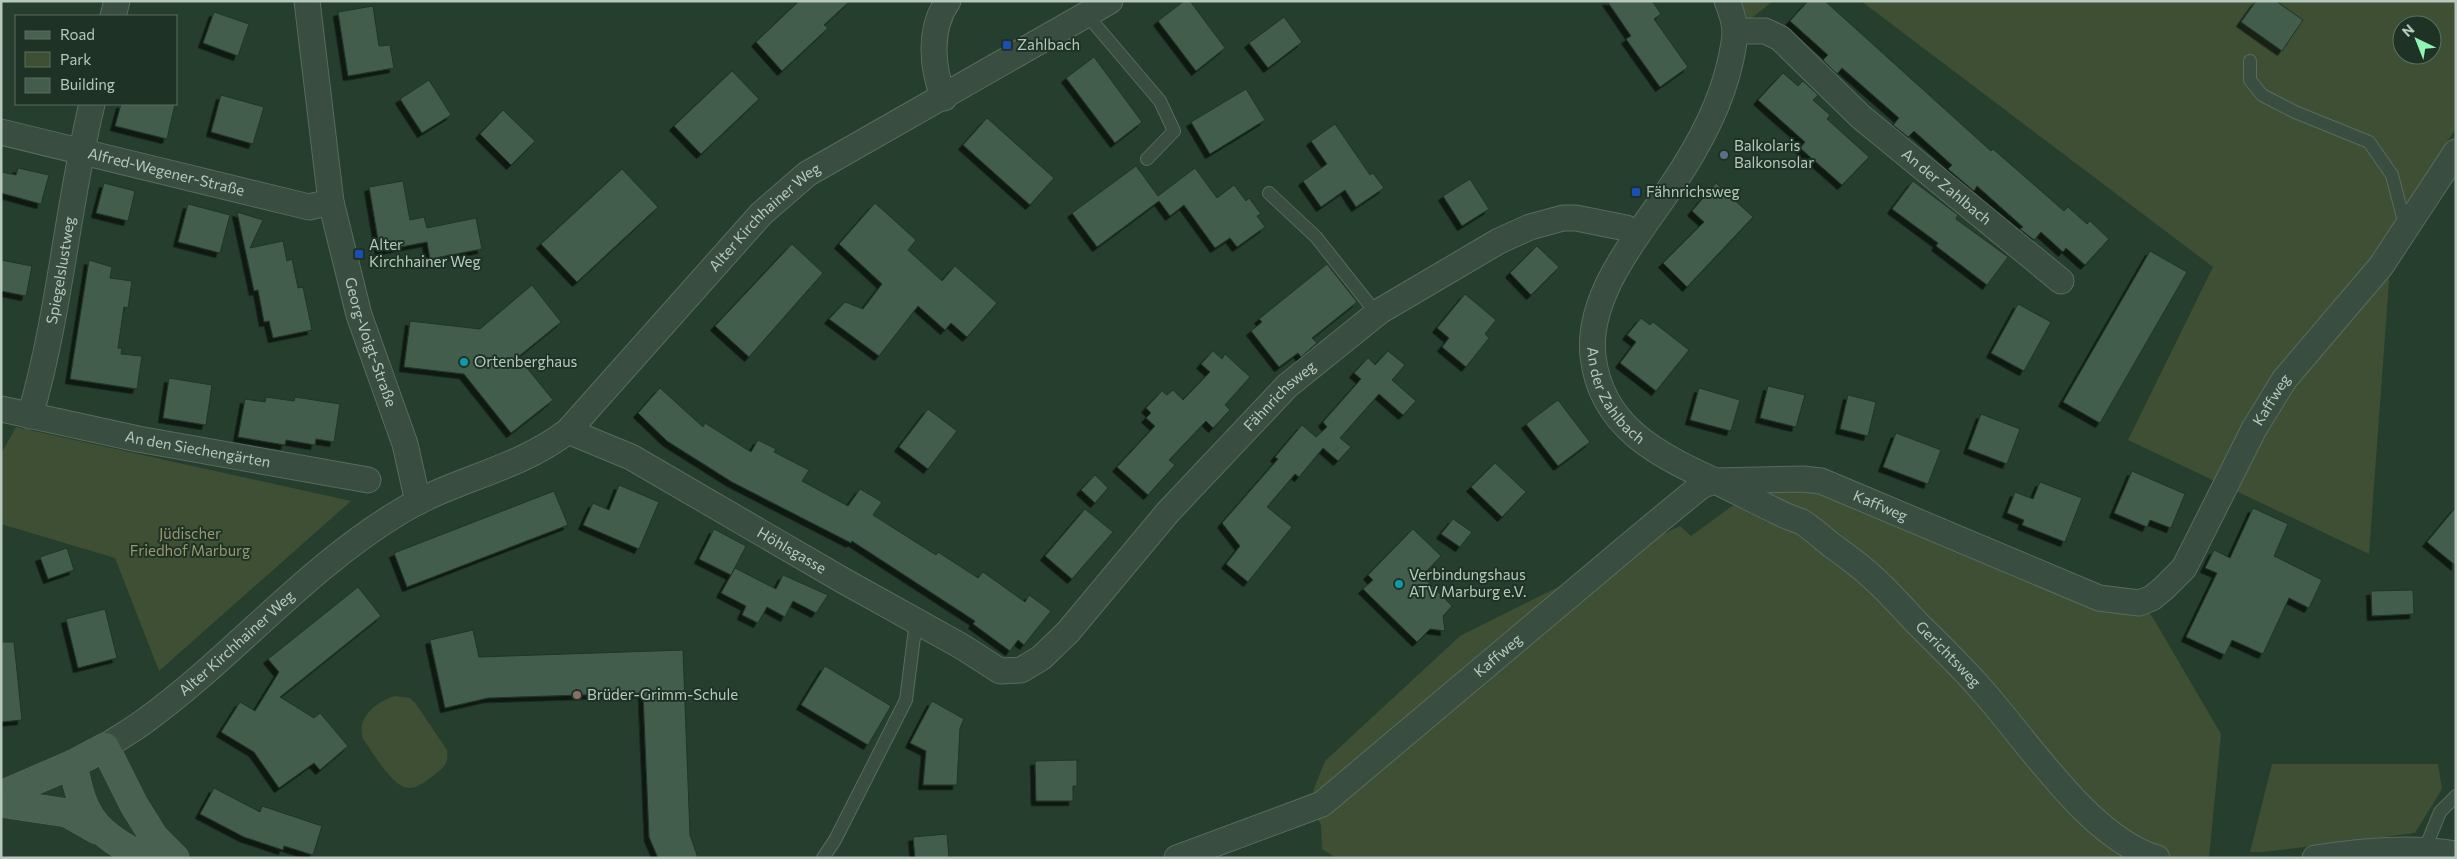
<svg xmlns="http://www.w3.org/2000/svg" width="2457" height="859" font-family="Commissioner,sans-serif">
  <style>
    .green { fill: #3f4f34; fill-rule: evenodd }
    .building { fill: #425d4b; stroke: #203527; filter: url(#shadow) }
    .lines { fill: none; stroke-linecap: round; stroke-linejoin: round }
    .lane-casing { stroke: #576c5e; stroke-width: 14 }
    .street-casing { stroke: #576c5e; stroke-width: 27 }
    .secondary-casing { stroke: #576c5e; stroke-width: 29 }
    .lane { stroke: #394e40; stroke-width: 12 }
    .street { stroke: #394e40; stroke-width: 25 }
    .secondary { stroke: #486151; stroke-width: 28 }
    .transit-dot { fill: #1a4fb4; stroke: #1e3325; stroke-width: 2 }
    .service-dot { fill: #5c6f8a; stroke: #1e3325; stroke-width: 2 }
    .culture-dot { fill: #0f9aa8; stroke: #1e3325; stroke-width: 2 }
    .education-dot { fill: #8d6e63; stroke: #1e3325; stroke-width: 2 }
    .labels { text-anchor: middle; stroke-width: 4; stroke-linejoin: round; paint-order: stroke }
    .poi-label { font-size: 15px; fill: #b6c9bc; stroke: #1e3325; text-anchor: start }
    .street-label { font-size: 15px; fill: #b6c9bc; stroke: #1e3325 }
    .park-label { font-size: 15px; fill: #99976d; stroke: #1e3325 }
  </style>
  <defs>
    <filter id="shadow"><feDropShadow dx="-4.5" dy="4.5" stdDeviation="0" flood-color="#0009"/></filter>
  </defs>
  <rect width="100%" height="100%" fill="#253e2d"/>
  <g class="green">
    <polygon points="1741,1 1773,1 1748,21"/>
    <path d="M 1861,1 L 2456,1 L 2456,128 L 2373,258 L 2390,268 L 2369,554 L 2128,440 L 2213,267 ZM 2402,25 L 2432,25 L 2432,55 L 2402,55 Z"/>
    <polygon points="16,427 351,501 159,671 115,558 1,524 1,454"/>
    <polygon points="1761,485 1805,488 2149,611 2221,734 2209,858 1336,858 1322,849 1321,825 1312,809 1318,799 1313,791 1325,761 1460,636 1680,526 1691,536"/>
    <path d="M 394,696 L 410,698 L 416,704 L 447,750 C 449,763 444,768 434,775 C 426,781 419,787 410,788 C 393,789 373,752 363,739 C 356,718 375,703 394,696 Z"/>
    <polygon points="2272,764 2438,764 2442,789 2415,833 2263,852 2250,852"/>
  </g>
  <g class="building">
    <polygon points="799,1 850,1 824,25 828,28 782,71 756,42"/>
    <polygon points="1184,1 1190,1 1225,48 1196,71 1158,21"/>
    <polygon points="1607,1 1652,1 1661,14 1654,19 1688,67 1660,87 1626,39 1631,36"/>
    <polygon points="1808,1 1825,1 1991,151 1993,149 2064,211 2068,207 2087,224 2090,221 2109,239 2085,265 2066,248 2063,252 2041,232 2034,240 2020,229 2023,227 1977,186 1974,191 1948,169 1952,165 1914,131 1908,137 1893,125 1899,118 1842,68 1837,74 1823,60 1828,55 1790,21"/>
    <polygon points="2256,1 2276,1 2303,20 2282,51 2241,22"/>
    <polygon points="373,6 379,46 390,45 394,68 348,76 338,12"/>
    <polygon points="214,12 249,24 238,56 203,43"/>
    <polygon points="1284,17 1302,42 1268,68 1249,43"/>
    <polygon points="1094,57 1142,122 1115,143 1066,78"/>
    <polygon points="732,71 759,99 701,154 674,126"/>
    <polygon points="1783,73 1798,86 1803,81 1818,95 1813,100 1830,115 1827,119 1869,157 1842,185 1800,148 1805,142 1758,100"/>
    <polygon points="429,80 451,115 422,133 400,99"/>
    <polygon points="1246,89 1265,120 1210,154 1191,122"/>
    <polygon points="221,95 264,107 253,144 211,132"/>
    <polygon points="121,104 175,104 167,139 115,126"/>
    <polygon points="503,110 535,141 511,165 480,134"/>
    <polygon points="987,118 1054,178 1030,205 963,145"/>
    <polygon points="1335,124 1370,175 1373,173 1384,188 1356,207 1345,190 1321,207 1303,181 1327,164 1311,141"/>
    <polygon points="1136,166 1158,196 1195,168 1217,198 1234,185 1246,201 1249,198 1261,214 1257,216 1265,227 1237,247 1230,238 1215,248 1184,205 1170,216 1159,201 1097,247 1072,213"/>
    <polygon points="18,168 49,175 41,204 1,193 1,172 16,175"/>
    <polygon points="622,169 658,207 577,282 541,244"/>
    <polygon points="1470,179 1489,209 1462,226 1443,196"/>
    <polygon points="403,181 410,220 424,217 427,228 476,218 482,249 430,259 427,242 380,251 369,187"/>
    <polygon points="1913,181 1958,215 1956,219 2008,257 1987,285 1936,246 1938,243 1892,209"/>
    <polygon points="104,183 135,191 128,221 96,213"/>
    <polygon points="1716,183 1753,217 1687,287 1663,263 1704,222 1692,211"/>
    <polygon points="875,203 916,240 908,250 942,281 955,266 997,303 967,337 951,323 945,330 918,306 879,356 829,319 845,302 863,309 882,284 839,244"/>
    <polygon points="188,204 230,215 220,253 178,242"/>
    <polygon points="237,212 263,220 250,248 283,241 287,261 292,259 298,288 303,287 312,330 273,338 269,321 264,322 258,290 254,291"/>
    <polygon points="792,244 823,273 749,357 715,326"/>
    <polygon points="1537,246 1559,267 1531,295 1510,273"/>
    <polygon points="2150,251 2187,272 2100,423 2063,402"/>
    <polygon points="1,260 32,266 26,296 1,291"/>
    <polygon points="89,260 112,267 110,278 132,281 128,308 124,307 118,348 122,348 121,354 142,356 137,389 70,379"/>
    <polygon points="1327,264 1357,302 1312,338 1317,343 1301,357 1298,353 1279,367 1251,331 1262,322 1259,319"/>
    <polygon points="532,285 561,322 518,357 553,400 511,433 464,374 404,367 410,321 480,329"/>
    <polygon points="1465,294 1496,320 1485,334 1489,338 1466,367 1442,347 1449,338 1437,328"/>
    <polygon points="2018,304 2051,322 2024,371 1991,353"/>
    <polygon points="1641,318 1650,325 1653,322 1689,350 1656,391 1620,363 1636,342 1627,335"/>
    <polygon points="1213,351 1222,359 1225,354 1250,377 1225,405 1230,410 1213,428 1206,421 1169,460 1175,465 1148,495 1117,467 1155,426 1146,418 1151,413 1146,408 1162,391 1167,395 1173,390 1183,400 1210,372 1201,364"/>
    <polygon points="1388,351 1405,365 1392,380 1416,401 1403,415 1379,394 1340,438 1351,447 1338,461 1323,448 1299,477 1295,474 1267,507 1292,527 1248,582 1226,564 1240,546 1222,523 1278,459 1275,457 1302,425 1316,437 1327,427 1323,422 1361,379 1354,373 1368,358 1375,365"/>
    <polygon points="169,378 212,385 206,425 163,418"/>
    <polygon points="1768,386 1805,395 1796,427 1760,418"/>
    <polygon points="660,388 703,427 705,423 751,452 758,440 776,449 774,452 809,470 802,481 848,506 860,489 882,502 873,515 936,555 938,552 978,578 983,572 1025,602 1029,595 1051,611 1024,645 1018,640 1010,651 973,624 975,621 852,541 851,543 732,482 667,441 638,413"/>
    <polygon points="1699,388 1740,400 1731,431 1690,420"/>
    <polygon points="1848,395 1876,402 1868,436 1840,429"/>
    <polygon points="266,397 294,401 295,397 340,404 334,442 316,439 315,445 286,440 285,445 238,437 245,399 265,402"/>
    <polygon points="1558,400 1590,442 1558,466 1526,424"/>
    <polygon points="928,409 957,431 928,469 899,447"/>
    <polygon points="1981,414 2020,429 2007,464 1968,449"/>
    <polygon points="1896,433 1941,450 1928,484 1883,467"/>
    <polygon points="1495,463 1526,492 1502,517 1471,487"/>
    <polygon points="2132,471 2185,494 2171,528 2150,520 2147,527 2114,513"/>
    <polygon points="1095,475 1108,488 1095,503 1081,490"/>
    <polygon points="2040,482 2082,498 2065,542 2022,525 2024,520 2007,513 2015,492 2033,499"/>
    <polygon points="619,485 659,502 639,549 583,525 593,503 609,510"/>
    <polygon points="554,491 568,525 407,587 394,553"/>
    <polygon points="2456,507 2456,566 2427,542"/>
    <polygon points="2253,508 2288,524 2274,556 2322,580 2309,608 2289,598 2263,654 2232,640 2225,655 2186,637 2217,573 2205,568 2214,550 2230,558"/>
    <polygon points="1085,509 1113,532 1072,579 1045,556"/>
    <polygon points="1453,519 1472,532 1460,547 1441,534"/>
    <polygon points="714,529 746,546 731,575 699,559"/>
    <polygon points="1413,529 1441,556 1422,576 1452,606 1443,616 1445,631 1430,629 1417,642 1363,589 1373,580 1368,575"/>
    <polygon points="67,548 74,570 48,579 40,557"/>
    <polygon points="735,568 776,589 783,575 828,595 816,613 793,601 785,617 767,607 758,623 742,615 746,606 721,593"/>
    <polygon points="358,587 381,616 280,697 314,718 320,713 348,746 320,770 314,763 279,788 254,752 221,732 240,702 255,711 279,672 268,659"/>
    <polygon points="2413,590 2414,614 2372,616 2371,591"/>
    <polygon points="105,609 117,658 78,668 66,619"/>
    <polygon points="473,630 479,657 683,650 690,835 698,858 658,858 649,837 643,693 488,698 445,708 430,640"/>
    <polygon points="1,642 14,642 22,720 1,722"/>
    <polygon points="825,666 891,706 868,745 801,705"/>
    <polygon points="932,701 964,719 960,728 957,785 923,785 926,751 910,743"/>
    <polygon points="1077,760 1077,786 1073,786 1073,801 1036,801 1035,761"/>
    <polygon points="214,788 260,812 262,806 322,826 313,855 284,846 283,850 244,837 200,814"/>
    <polygon points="947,834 949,858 915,858 913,837"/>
  </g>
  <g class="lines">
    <defs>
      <g id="lane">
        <polyline points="1087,15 1160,101 1174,131 1147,159"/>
        <polyline points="2250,61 2250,80 2262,95 2295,112 2369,142 2392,175 2406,229"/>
        <polyline points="1269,193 1316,237 1377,314"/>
        <polyline points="2425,849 2440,812 2456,796"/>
        <polyline points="823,858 835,840 906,700 916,621"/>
      </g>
      <g id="street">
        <path id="s1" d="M 307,1 L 331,202 L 359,315 L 405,444 L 418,502"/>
        <path id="s2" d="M 1727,1 C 1738,28 1736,36 1730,63 C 1720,107 1698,147 1673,184 C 1641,232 1586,294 1593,356 C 1601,428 1659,455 1717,482 C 1738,492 1759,503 1780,513 C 1787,517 1795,519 1802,522 C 1812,528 1821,537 1830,544 C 1844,554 1858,564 1871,576 C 1887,590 1902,607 1916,622 C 1938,644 1961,666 1981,689 C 2027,740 2089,838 2157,858"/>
        <polyline points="113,16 117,1"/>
        <path id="s3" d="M 1737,31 L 1765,31 L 1780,38 L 1861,117 L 2061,281"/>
        <path d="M 944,98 C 932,69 928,29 948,1"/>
        <path id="s4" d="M 1,132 L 309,207 L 331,202"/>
        <path id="s5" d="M 1,409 L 138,439 L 368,480"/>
        <path id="s6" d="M 30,416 C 60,314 67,207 92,104"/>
        <path id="s7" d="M 568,431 L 631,457 L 844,581 L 961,646 L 1000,671 L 1021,670 L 1041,658 L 1068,632 L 1168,512 L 1287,386 L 1380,311 L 1499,241 L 1530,227 L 1563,218 L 1576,218 L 1626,228 L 1638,233"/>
        <path id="s8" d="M 105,747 C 118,738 133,730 146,720 C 234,656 304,570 398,513 C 452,479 516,471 568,431 L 761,214 L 807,174 L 1110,1"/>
        <path id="s9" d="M 1177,858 L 1322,804 L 1639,537 L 1701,486 L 1714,481 L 1803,479 L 1821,481 L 2099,598 L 2139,603 L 2152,598 L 2164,588 L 2184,568 L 2254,429 L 2284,380 L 2381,266 L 2456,152"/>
        <path d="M 2315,858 C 2363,851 2408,846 2456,854"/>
      </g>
      <g id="secondary">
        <path d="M 73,764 C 83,819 95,832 144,858"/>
        <polyline points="1,795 73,764 105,747 134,805 154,837 175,858"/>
        <polyline points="1,803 67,813 97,830"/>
      </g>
    </defs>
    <use href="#lane" class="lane-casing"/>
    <use href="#street" class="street-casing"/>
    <use href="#secondary" class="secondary-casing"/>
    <use href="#lane" class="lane"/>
    <use href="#street" class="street"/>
    <use href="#secondary" class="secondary"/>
  </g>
  <g class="transit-dot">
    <rect x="1002" y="40" width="10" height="10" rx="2.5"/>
    <rect x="1631" y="187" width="10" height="10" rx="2.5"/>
    <rect x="354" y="249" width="10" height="10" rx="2.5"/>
  </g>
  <circle class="service-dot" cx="1724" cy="155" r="5"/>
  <g class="culture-dot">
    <circle cx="464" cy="362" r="5"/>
    <circle cx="1399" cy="584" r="5"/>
  </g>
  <circle class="education-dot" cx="577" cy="695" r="5"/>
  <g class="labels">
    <g class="poi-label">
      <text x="1017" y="50">Zahlbach</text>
      <text x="1734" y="151">Balkolaris<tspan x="1734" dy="17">Balkonsolar</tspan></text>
      <text x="1646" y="197">Fähnrichsweg</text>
      <text x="369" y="250">Alter<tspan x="369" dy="17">Kirchhainer Weg</tspan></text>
      <text x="474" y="367">Ortenberghaus</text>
      <text x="1409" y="580">Verbindungshaus<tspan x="1409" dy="17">ATV Marburg e.V.</tspan></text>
      <text x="587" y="700">Brüder-Grimm-Schule</text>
    </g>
    <g class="street-label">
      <text dy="5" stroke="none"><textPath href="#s4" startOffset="170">Alfred-Wegener-Straße</textPath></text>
      <text dy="5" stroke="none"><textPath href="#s3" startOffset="268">An der Zahlbach</textPath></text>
      <text dy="5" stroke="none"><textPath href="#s8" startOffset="856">Alter Kirchhainer Weg</textPath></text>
      <text dy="5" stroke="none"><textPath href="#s6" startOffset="149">Spiegelslustweg</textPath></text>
      <text dy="5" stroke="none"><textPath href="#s1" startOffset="348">Georg-Voigt-Straße</textPath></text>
      <text dy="5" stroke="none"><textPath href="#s2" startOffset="438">An der Zahlbach</textPath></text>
      <text dy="5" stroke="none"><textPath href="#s7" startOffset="894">Fähnrichsweg</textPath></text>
      <text dy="5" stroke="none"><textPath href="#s9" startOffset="1360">Kaffweg</textPath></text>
      <text dy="5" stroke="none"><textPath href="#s5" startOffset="201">An den Siechengärten</textPath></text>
      <text dy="5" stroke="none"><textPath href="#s9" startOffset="835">Kaffweg</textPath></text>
      <text dy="5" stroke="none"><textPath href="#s7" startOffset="254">Höhlsgasse</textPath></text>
      <text dy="5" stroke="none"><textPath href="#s8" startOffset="168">Alter Kirchhainer Weg</textPath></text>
      <text dy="5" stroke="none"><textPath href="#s2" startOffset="870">Gerichtsweg</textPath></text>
      <text dy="5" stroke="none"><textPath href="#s9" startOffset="385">Kaffweg</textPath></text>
    </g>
    <g class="park-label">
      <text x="190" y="539">Jüdischer<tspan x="190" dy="17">Friedhof Marburg</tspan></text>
    </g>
  </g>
  <rect width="2457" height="859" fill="none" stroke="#b6c9bc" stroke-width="5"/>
  <rect x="15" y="15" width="162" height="90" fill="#1e3325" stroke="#5b6f61"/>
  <rect x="25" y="31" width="25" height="8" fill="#486151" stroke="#5b6f61"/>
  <text x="60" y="40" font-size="15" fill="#b6c9bc">Road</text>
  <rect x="25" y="52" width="25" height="15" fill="#3f4f34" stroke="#5b6f61"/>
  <text x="60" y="65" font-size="15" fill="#b6c9bc">Park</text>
  <rect x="25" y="78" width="25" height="15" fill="#425d4b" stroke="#5b6f61"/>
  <text x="60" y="90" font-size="15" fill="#b6c9bc">Building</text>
  <g transform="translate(2417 40) rotate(317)"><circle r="24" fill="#1e3325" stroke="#5b6f61"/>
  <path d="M0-4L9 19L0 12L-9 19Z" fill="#8ff5b2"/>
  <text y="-8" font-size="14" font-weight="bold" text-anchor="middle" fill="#b6c9bc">N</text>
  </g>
</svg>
